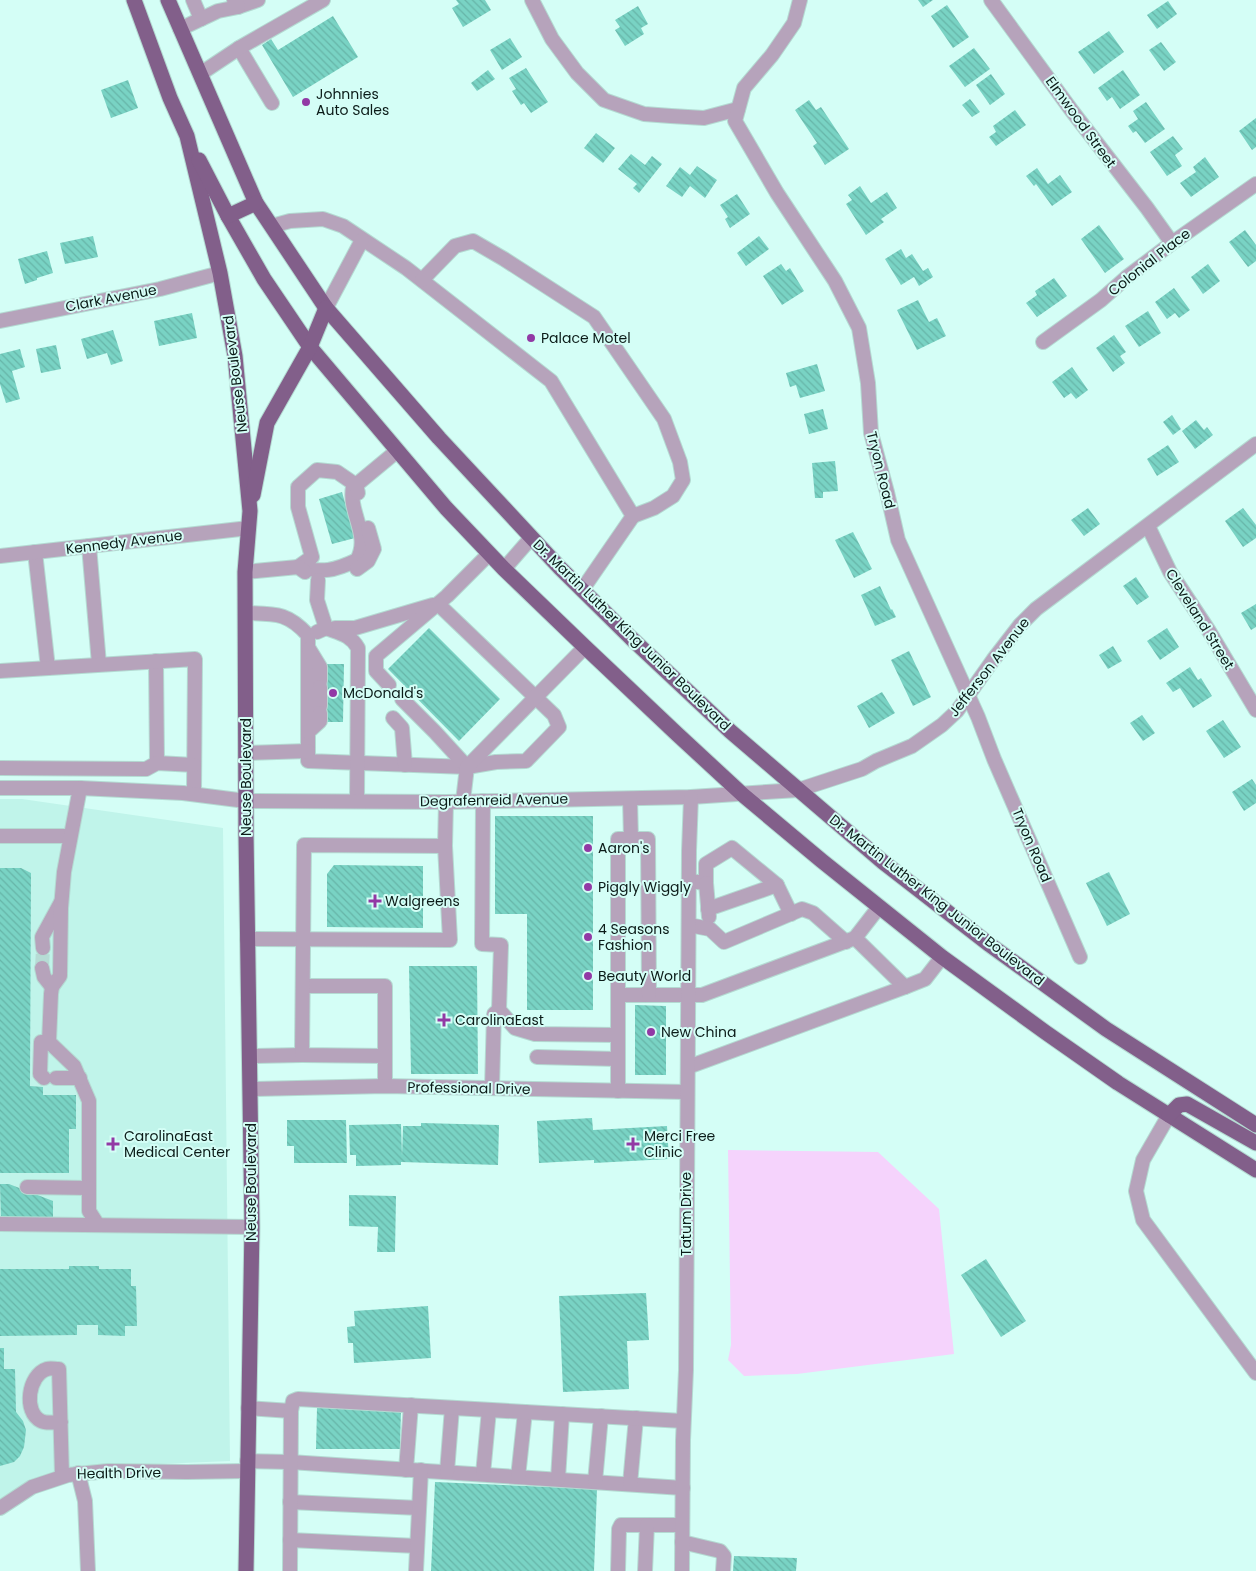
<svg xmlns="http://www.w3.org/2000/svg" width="1256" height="1571" font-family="Poppins,sans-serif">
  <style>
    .built { fill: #c0f4ea }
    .park { fill: #f5d3fc }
    .building { fill: url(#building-back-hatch) }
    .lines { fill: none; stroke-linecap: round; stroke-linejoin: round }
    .minor-tunnel { stroke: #b6dcd5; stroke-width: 14; stroke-dasharray: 14 7; stroke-linecap: butt }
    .minor-casing { stroke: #b4dad2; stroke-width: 16 }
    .major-casing { stroke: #b4dad2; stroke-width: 17 }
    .minor { stroke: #b6a3bb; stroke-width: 14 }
    .major { stroke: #825f8a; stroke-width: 15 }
    .poi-dot { fill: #9239a5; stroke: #d4fef6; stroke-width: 2 }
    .labels { text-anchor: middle; stroke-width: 4; stroke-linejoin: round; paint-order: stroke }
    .poi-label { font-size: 14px; fill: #0b1b18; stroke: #d4fef6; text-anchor: start }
    .street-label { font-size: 14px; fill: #0b1b18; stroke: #d4fef6 }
  </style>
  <defs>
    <pattern id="building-back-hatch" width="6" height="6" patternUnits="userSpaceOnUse" patternTransform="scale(1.25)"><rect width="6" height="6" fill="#79d3c4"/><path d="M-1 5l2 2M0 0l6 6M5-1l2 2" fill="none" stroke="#67b5a8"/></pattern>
  </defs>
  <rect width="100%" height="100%" fill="#d4fef6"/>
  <polygon class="built" points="0,799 22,799 223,828 230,1461 63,1468 0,1499"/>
  <polygon class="park" points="728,1150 878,1152 939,1209 954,1354 797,1374 744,1376 728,1360 731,1345"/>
  <g class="building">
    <polygon points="456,0 485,0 491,10 463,27 452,8 459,4"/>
    <polygon points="918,0 933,0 923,7"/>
    <polygon points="1168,1 1177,14 1157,29 1147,15"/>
    <polygon points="947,5 969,37 953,48 931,16"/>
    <polygon points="638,6 648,24 641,28 644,34 625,46 615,30 620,27 615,20"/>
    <polygon points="333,16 358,57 293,97 262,45 271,39 278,50"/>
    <polygon points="1109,31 1124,52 1094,74 1078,52"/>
    <polygon points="510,38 522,57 502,70 490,50"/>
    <polygon points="1161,42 1176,62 1164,71 1149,50"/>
    <polygon points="974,48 990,69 965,87 949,66"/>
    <polygon points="526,68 548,102 531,113 524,103 521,105 512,91 516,89 509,78"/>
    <polygon points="488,70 495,79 477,91 471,83"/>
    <polygon points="1123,70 1140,95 1120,109 1112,97 1107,101 1098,88"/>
    <polygon points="991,74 1005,94 990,105 976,85"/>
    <polygon points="128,80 138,108 111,118 101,90"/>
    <polygon points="970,99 980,112 972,117 962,105"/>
    <polygon points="809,100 816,110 821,107 849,149 825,165 813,146 817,143 795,110"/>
    <polygon points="1146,102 1165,129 1145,143 1136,131 1133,133 1128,126 1138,119 1133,111"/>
    <polygon points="1015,110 1026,125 996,146 989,137 996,132 993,126"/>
    <polygon points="1256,118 1256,147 1252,150 1239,131"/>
    <polygon points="596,133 615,148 603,163 584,148"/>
    <polygon points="1173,136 1183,149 1175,155 1182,166 1167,176 1150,152"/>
    <polygon points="631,154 645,165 652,156 662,164 639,193 633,188 637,184 618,169"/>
    <polygon points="1205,157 1219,177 1191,197 1180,183 1196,172 1193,167"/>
    <polygon points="697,166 717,180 705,198 690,186 682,197 666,186 680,167 690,175"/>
    <polygon points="1037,168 1048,184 1060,175 1072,192 1052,206 1036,184 1034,186 1026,176"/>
    <polygon points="860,186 871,203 887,192 897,208 881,219 884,222 866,235 846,204 852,200 848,195"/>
    <polygon points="737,194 750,214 730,228 725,219 728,217 720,205"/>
    <polygon points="1099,225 1124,259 1105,273 1081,239"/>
    <polygon points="1245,230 1256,245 1256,261 1248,267 1229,242"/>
    <polygon points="93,236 98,257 65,264 60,243"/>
    <polygon points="759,236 769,249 746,266 737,253"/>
    <polygon points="901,249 906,258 912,254 923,271 928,268 933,277 919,286 914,277 901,285 885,259"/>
    <polygon points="47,251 53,273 37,278 37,280 25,284 18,259"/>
    <polygon points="781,264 786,271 790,268 804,291 782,305 763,276"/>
    <polygon points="1208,264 1220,281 1203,294 1191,277"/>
    <polygon points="1054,278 1067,296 1037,317 1026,303 1037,295 1035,291"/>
    <polygon points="1174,288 1190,310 1179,318 1175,313 1167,319 1155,302"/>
    <polygon points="918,300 929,322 937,318 946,336 917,350 897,310"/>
    <polygon points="1148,311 1161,333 1139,347 1125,326"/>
    <polygon points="192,313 197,338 159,346 154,321"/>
    <polygon points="113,330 123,361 111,365 107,353 87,359 81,339"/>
    <polygon points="1114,335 1126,352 1120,356 1125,363 1113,372 1096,348"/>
    <polygon points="56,345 61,369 41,373 36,349"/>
    <polygon points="20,349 25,367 12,371 20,399 6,403 0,384 0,354"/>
    <polygon points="817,364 825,391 800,398 796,385 790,387 786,373"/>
    <polygon points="1072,367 1088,390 1076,399 1071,393 1064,398 1052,382"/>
    <polygon points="823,409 828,429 809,434 804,414"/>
    <polygon points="1172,415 1181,429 1173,435 1163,422"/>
    <polygon points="1196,420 1204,430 1207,427 1213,435 1195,449 1182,431"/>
    <polygon points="1168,445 1179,462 1157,476 1147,459"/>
    <polygon points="835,461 838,491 823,492 823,498 815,498 812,463"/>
    <polygon points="342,492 355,538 332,544 319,499"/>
    <polygon points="1088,508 1100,524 1084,536 1071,520"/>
    <polygon points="1243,508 1256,525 1256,538 1243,547 1225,521"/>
    <polygon points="853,532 872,569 854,578 835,540"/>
    <polygon points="1136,577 1149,597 1137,605 1123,586"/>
    <polygon points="880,586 891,610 892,609 896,617 875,626 861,595"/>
    <polygon points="1256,604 1256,627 1251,630 1241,613"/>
    <polygon points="429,628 500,699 459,741 388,669"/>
    <polygon points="1167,628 1179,647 1160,660 1147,641"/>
    <polygon points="1113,646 1122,661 1108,669 1099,655"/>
    <polygon points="909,651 931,697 913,706 891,660"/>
    <polygon points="322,664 344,664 343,722 322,722"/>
    <polygon points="1190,667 1198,680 1201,678 1212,696 1193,708 1180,688 1173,692 1166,683"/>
    <polygon points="882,692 895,713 869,728 857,706"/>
    <polygon points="1142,715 1155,733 1143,741 1130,723"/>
    <polygon points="1223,720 1241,747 1224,758 1206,731"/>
    <polygon points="1252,779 1256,785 1256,803 1244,811 1232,792"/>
    <polygon points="495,816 593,816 593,1010 527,1010 527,914 495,914"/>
    <polygon points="334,865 423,866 423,928 327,927 327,874"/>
    <polygon points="0,868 21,868 31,873 30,1086 43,1087 43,1095 76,1095 76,1129 69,1129 69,1173 0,1173"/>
    <polygon points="1109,872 1130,914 1107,926 1086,883"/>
    <polygon points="409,966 477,966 478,1074 411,1074"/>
    <polygon points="635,1005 666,1006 666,1075 635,1075"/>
    <polygon points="592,1118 593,1130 667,1126 669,1159 594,1163 594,1160 539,1163 537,1121"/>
    <polygon points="287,1120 346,1120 347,1163 294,1163 294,1146 287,1146"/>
    <polygon points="421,1123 499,1125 498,1165 401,1162 401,1165 356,1166 356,1155 350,1155 349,1125 401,1124 402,1156 403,1126 421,1126"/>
    <polygon points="0,1184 9,1184 53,1201 53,1219 1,1219"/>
    <polygon points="349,1195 396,1196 395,1252 377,1252 378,1227 349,1226"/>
    <polygon points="986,1259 1026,1321 1001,1337 961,1275"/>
    <polygon points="69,1266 99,1266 99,1269 131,1269 131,1286 136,1286 137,1326 125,1326 125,1336 98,1335 98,1325 77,1325 77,1335 0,1336 0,1269 69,1269"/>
    <polygon points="646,1293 649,1340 627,1341 629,1389 563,1392 559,1296"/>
    <polygon points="428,1306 431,1358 354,1363 353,1343 348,1343 347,1327 355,1326 354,1311"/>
    <polygon points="0,1348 4,1348 4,1369 15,1369 16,1412 23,1421 26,1430 24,1447 20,1456 14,1462 0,1466"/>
    <polygon points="317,1408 401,1409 400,1449 316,1449"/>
    <polygon points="435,1482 597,1489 594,1571 431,1571"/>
    <polygon points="734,1556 797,1558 796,1571 733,1571"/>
  </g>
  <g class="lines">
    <polyline class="minor-tunnel" points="42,968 43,948"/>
    <defs>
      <g id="minor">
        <polyline points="193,0 201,19"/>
        <polyline points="532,0 552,39 577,73 604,100 644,114 671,116 704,118 738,109"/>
        <polyline points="800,0 794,23 772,55 744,88 735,121 777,193 835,281 859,328 868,383 871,433 887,492 898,540 978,717 994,759 1080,957"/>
        <polyline points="991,0 1072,111 1147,208 1172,243"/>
        <polyline points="238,7 258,0"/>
        <polyline points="180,29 218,11 238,7 234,0"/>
        <polyline points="239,48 272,103"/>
        <polyline points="200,74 239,48 323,0"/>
        <polyline points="272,226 290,221 323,219 343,226 406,268 551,381 633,516 582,590"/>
        <polyline points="422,280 455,246 473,241 504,259 594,317 664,419 680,462 683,480 673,496 654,508 633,516"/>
        <polyline points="326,308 362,240"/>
        <polyline points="0,321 160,289 220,273"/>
        <polyline points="1043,342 1101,300 1127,277 1172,243 1256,184"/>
        <path d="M 317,470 L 337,472 L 356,485 L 353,487 C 348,513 371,535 357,560 C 334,571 323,573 298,567 L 312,557 L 298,507 L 298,487 Z"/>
        <polyline points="358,493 356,485 397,451"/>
        <polyline points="1148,526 1170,572 1209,631 1256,710"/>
        <polyline points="89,546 99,664"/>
        <polyline points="35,552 48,668"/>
        <polyline points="0,556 249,528"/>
        <polyline points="357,569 368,561 374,549 368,528"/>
        <polyline points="504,569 531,538"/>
        <polyline points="245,572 298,567 305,572"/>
        <path d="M 246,613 C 275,614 287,612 308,635 L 308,761 L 467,767 L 496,762 L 526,761 L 559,727 L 554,715 L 438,604"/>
        <path d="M 326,628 C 339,633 351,635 358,648 L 357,801"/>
        <polyline points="335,628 355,628 433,605"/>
        <polyline points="317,632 326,628 317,600 318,580"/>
        <polyline points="309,649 320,667 320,681"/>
        <polyline points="156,661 157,763"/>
        <polyline points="0,671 195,659 194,794"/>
        <polyline points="389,685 376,671 376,656 447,596 489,554"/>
        <polyline points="402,699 435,732 467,767"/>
        <polyline points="320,706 320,687"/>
        <polyline points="393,718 402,728 405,765"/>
        <polyline points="308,732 320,721 320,713"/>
        <polyline points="246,753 308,751"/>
        <polyline points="0,768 146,769 157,763 194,765"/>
        <polyline points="0,788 80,788 183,793 246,801 446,802 691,797 798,790 862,769 876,761 912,746 942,725 957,711 993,660 1020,625 1036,609 1256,444"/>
        <polyline points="630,799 631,839"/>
        <polyline points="463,801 467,767 585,647"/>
        <polyline points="483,801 482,944 501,945 499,1010 515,1028 535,1034 618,1035"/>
        <polyline points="0,836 70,836"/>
        <polyline points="689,881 706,883 706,864 732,848 777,885 791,914"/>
        <polyline points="706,883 709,917"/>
        <polyline points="708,909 777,885"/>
        <polyline points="689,925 710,929 724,942 802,909 813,913 846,942"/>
        <polyline points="855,938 879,907"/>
        <polyline points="247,939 450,940 445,846"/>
        <polyline points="43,948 42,937 61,902"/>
        <polyline points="42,968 44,977 52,987"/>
        <polyline points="303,986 385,986 385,1056"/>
        <polyline points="618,995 702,995 855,938 905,987 925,979 942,957"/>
        <polyline points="49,1042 51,994 52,987 60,976 61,908 64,872 80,788"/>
        <polyline points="250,1056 302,1055"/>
        <polyline points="537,1057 618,1059"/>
        <polyline points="688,1067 905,987"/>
        <polyline points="44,1078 40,1074 41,1042 49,1042 74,1066 89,1101 89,1211 98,1225"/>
        <polyline points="56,1078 80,1078"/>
        <polyline points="385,1086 385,1056 302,1055 304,845 445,846 446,802"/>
        <polyline points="492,1088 494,1014 499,1010"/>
        <polyline points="250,1089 385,1086 687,1092"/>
        <polyline points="618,1091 618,839 648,839 649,995"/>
        <polyline points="1169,1115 1143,1160 1136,1191 1143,1220 1256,1373"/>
        <polyline points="27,1187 89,1188"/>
        <polyline points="0,1224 252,1227"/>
        <polyline points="248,1408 291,1411"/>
        <path d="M 61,1422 C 55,1422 47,1424 41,1421 C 23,1412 28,1375 47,1369 C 50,1368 55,1369 59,1369 L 62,1476"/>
        <polyline points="247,1461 290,1462 683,1488"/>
        <polyline points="406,1470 411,1405"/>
        <polyline points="447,1472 452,1408"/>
        <polyline points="78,1473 85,1501 88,1571"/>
        <polyline points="483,1474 489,1410"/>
        <polyline points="518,1477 525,1412"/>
        <polyline points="558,1479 562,1414"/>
        <polyline points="595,1482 601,1416"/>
        <polyline points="630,1484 636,1418"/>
        <polyline points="290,1502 419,1508"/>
        <polyline points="0,1508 32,1487 68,1475 108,1471 187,1472 247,1471"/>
        <polyline points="290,1540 417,1546"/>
        <polyline points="682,1542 720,1551 724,1556 723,1571"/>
        <polyline points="290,1571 291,1411 293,1401 298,1399 683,1421"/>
        <polyline points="416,1571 421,1470"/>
        <polyline points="618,1571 619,1529 621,1525 682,1525"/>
        <polyline points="645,1571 647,1525"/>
        <polyline points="682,1571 683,1440 686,1370 689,851 691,797"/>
      </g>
      <g id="major">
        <polyline points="134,0 170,98 187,136 220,273 235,356 250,511 245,572 246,834 252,1227 246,1571"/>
        <polyline points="168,0 256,203 326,308 439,438 560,568 631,638 730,731 883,862 990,945 1106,1029 1256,1125"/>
        <polyline points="199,160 228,216 264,279 310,347 446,508 504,569 585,647 677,734 743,795 822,861 942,957 1045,1032 1118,1083 1256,1170"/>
        <polyline points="228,216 256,203"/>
        <polyline points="253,495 267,423 310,347 326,308"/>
        <polyline points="1169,1115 1179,1105 1187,1104 1256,1143"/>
      </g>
    </defs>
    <use href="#minor" class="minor-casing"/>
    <use href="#major" class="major-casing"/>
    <use href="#minor" class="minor"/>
    <use href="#major" class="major"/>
  </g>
  <g class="poi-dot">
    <circle cx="306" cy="102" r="5"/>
    <circle cx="531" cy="338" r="5"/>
    <circle cx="333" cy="693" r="5"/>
    <circle cx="588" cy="848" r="5"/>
    <circle cx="588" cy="887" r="5"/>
    <path d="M372.5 893.5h5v5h5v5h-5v5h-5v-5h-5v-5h5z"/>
    <circle cx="588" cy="937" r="5"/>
    <circle cx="588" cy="976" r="5"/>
    <path d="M441.5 1012.5h5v5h5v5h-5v5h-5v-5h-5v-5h5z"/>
    <circle cx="651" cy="1032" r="5"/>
    <path d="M110.5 1136.5h5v5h5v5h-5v5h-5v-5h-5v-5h5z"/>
    <path d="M630.5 1136.5h5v5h5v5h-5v5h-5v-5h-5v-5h5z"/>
  </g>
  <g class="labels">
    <g class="poi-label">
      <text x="316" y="99">Johnnies<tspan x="316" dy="16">Auto Sales</tspan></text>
      <text x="541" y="343">Palace Motel</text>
      <text x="343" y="698">McDonald's</text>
      <text x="598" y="853">Aaron's</text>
      <text x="598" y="892">Piggly Wiggly</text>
      <text x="385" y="906">Walgreens</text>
      <text x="598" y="934">4 Seasons<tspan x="598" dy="16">Fashion</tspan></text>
      <text x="598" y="981">Beauty World</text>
      <text x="455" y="1025">CarolinaEast</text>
      <text x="661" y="1037">New China</text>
      <text x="124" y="1141">CarolinaEast<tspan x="124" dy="16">Medical Center</tspan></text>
      <text x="644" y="1141">Merci Free<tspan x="644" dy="16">Clinic</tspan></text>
    </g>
    <g class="street-label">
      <text transform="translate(1081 122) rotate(54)" y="5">Elmwood Street</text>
      <text transform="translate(1149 262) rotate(-38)" y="5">Colonial Place</text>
      <text transform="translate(111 298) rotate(-11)" y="5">Clark Avenue</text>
      <text transform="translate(235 374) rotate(-97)" y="5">Neuse Boulevard</text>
      <text transform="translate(881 470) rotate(76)" y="5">Tryon Road</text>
      <text transform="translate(124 542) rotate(-7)" y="5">Kennedy Avenue</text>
      <text transform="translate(1200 619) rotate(58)" y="5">Cleveland Street</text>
      <text transform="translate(632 635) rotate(44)" y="5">Dr. Martin Luther King Junior Boulevard</text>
      <text transform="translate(989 667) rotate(-52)" y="5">Jefferson Avenue</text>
      <text transform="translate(246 777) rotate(-90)" y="5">Neuse Boulevard</text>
      <text transform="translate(494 800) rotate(-1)" y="5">Degrafenreid Avenue</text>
      <text transform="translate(1032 845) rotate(67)" y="5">Tryon Road</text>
      <text transform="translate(937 900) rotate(38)" y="5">Dr. Martin Luther King Junior Boulevard</text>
      <text transform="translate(469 1088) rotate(1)" y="5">Professional Drive</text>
      <text transform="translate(251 1182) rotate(-90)" y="5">Neuse Boulevard</text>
      <text transform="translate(686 1214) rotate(-90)" y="5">Tatum Drive</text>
      <text transform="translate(119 1473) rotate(-1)" y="5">Health Drive</text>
    </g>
  </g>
</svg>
